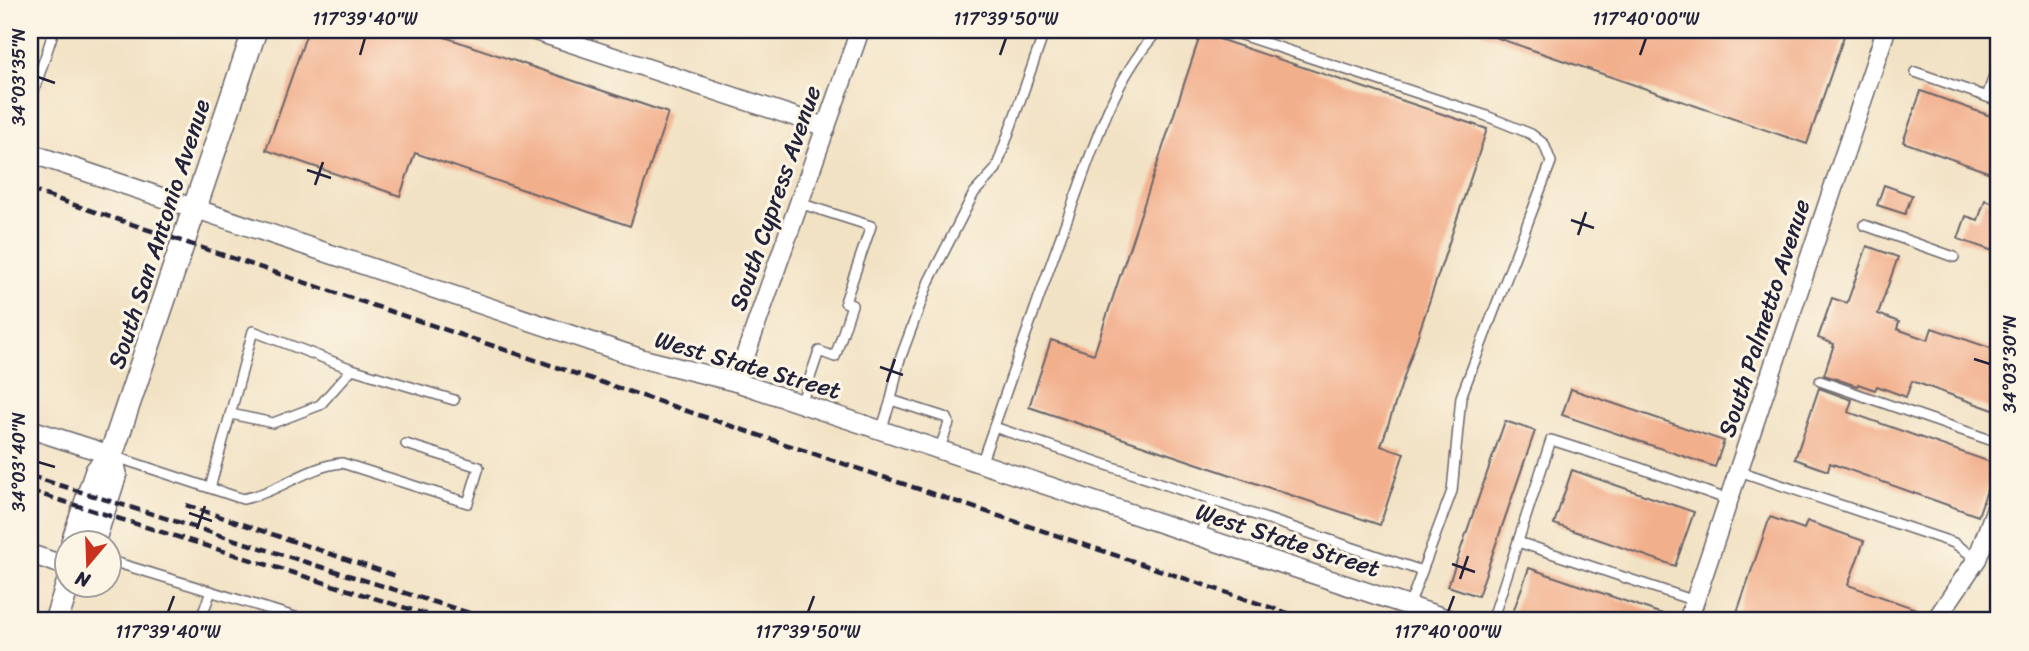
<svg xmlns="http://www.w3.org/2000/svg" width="2029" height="651" font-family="Sriracha,sans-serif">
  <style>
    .building { fill: #f2af8c }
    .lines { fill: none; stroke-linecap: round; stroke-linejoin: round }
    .lane-casing { stroke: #6b656b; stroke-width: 12 }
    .street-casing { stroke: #6b656b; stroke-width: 21 }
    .secondary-casing { stroke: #6b656b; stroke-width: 26 }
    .lane { stroke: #fff; stroke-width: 9 }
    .street { stroke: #fff; stroke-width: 18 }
    .secondary { stroke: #fff; stroke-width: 23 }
    .rail { stroke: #22223b; stroke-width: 4.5; stroke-dasharray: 10 5; stroke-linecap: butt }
    .ticks { fill: none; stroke: #22223b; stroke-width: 2.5 }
    .labels { text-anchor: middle; stroke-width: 6; stroke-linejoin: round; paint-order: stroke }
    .street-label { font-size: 24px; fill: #22223b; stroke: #fcf5e5 }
    .neatline { fill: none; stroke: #22223b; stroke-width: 2.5 }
    .ticks-label { font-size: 18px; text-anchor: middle; fill: #22223b }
  </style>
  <rect width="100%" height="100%" fill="#fcf5e5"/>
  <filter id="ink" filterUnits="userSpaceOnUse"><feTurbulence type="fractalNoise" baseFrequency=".0143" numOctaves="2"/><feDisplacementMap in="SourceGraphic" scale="14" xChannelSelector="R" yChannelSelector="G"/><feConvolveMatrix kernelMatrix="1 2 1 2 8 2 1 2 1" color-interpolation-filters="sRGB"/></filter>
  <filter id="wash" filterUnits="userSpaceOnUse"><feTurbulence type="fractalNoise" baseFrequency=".00686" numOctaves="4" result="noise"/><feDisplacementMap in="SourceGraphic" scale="28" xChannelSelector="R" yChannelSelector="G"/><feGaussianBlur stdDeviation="1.57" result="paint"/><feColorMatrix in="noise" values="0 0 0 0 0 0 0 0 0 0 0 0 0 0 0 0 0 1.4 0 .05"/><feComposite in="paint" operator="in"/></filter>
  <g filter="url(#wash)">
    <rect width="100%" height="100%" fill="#f2e2c4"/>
    <g id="blocks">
      <g class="building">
        <polygon points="308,30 424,30 668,113 630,226 415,153 400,196 266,150"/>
        <polygon points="1481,30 1846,30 1807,144 1480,32"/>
        <polygon points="1201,33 1487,129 1381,446 1404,453 1380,525 1029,407 1051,340 1094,354"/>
        <polygon points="1921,91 1999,119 1999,176 1903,142"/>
        <polygon points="1884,185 1912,195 1905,214 1877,205"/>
        <polygon points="1985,200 1999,205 1999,253 1958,239 1966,216 1978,220"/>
        <polygon points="1867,246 1898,257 1878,314 1899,322 1897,329 1928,340 1932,328 1999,351 1999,412 1912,381 1906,397 1877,386 1875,390 1858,384 1857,386 1824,375 1834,344 1818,338 1832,298 1847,303"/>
        <polygon points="1819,388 1852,400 1848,412 1996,464 1978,516 1830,463 1828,471 1795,459"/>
        <polygon points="1571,389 1724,441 1715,467 1562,415"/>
        <polygon points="1505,421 1535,431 1478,596 1448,586"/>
        <polygon points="1572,470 1694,512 1675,566 1554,524"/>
        <polygon points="1770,517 1804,529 1807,521 1864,541 1848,585 1919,610 1915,621 1734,621"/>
        <polygon points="1529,568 1677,619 1677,621 1541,621 1513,612"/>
      </g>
    </g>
  </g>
  <g filter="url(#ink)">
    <use href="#blocks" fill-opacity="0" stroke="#6b656b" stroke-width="2"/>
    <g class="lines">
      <defs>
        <g id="lane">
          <polyline points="1226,30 1484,115 1531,134 1544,144 1551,162 1461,397 1452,491 1409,606"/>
          <polyline points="1915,72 1999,101"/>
          <polyline points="1987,97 1999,60"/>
          <polyline points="30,103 54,30"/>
          <polyline points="799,203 871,226 845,302 852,305 835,357 819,351 801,404"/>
          <polyline points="1864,225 1954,257"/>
          <polyline points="1820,381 1999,443"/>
          <polyline points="891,400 899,362 929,281 974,193 996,169 1045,30"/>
          <polyline points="231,414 273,423 320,405 352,369"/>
          <polyline points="994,427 1422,571"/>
          <polyline points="881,431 891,400 947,418 949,423 939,450"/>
          <path d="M 113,456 L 243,499 C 279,492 308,466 342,463 L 468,503 L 479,467 L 406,444"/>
          <path d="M 981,464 C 1011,378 1040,292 1072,206 C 1095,144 1113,79 1159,30"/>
          <polyline points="1739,471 1954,543 1977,559"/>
          <polyline points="210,488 253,331 352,369 454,400"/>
          <polyline points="1199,536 1213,501"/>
          <polyline points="1518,542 1695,601"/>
          <polyline points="108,560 308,621"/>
          <polyline points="200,621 211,591"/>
          <polyline points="1492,621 1551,440 1637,467 1729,500"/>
        </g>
        <g id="street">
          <polyline points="532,30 826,127"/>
          <polyline points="30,153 643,359 736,382 1454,621"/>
          <polyline points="736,382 860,30"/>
          <polyline points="30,429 111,455"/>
          <polyline points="30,554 66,566"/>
          <polyline points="1688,621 1886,30"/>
          <polyline points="1935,621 1977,559 1999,500"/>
        </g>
        <g id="secondary">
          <polyline points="73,542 97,471 111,455 255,30"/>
          <polyline points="93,542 115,474 111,455"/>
          <polyline points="56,621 68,584"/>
        </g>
      </defs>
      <use href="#lane" class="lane-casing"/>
      <use href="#street" class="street-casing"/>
      <use href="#secondary" class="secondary-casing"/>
      <use href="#lane" class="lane"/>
      <use href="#street" class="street"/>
      <use href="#secondary" class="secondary"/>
      <g class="rail">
        <polyline points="30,190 1311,621"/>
        <polyline points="30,476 495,621"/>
        <polyline points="30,491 448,621"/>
        <polyline points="186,505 396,576"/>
      </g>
    </g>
  </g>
  <path class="ticks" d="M 360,55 L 365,38M 1000,55 L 1006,38M 1640,55 L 1646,38M 38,77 L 55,83M 307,170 L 331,178M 315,185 L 323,162M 1571,220 L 1594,228M 1578,235 L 1586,212M 1974,359 L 1990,364M 880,367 L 903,375M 887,382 L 895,359M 38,462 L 55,467M 189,513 L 212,521M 197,529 L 205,506M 1452,564 L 1475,572M 1460,579 L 1468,556M 168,612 L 174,596M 808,612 L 814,596M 1448,612 L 1454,596"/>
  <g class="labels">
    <g class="street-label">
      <text transform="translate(775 198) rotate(-71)" y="8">South Cypress Avenue</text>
      <text transform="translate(159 234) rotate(-72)" y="8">South San Antonio Avenue</text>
      <text transform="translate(1764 318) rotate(-72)" y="8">South Palmetto Avenue</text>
      <text transform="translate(748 365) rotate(16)" y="8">West State Street</text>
      <text transform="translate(1288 540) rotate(18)" y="8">West State Street</text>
    </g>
  </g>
  <rect width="2029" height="651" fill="none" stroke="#fcf5e5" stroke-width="77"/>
  <g transform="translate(88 564) rotate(199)"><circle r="33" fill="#fcf5e5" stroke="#a5a1a1" stroke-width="2"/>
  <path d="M0-5L12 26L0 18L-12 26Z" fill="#c8321e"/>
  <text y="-10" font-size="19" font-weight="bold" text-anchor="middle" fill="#22223b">N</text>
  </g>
  <rect x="38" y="38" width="1952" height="574" class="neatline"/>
  <g class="ticks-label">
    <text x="365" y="25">117°39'40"W</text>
    <text x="1006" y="25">117°39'50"W</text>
    <text x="1646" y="25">117°40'00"W</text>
    <text transform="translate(19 77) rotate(-90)" y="6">34°03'35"N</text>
    <text transform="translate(2010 364) rotate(-90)" y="6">34°03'30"N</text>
    <text transform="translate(19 462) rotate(-90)" y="6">34°03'40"N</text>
    <text x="168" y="638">117°39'40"W</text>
    <text x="808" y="638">117°39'50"W</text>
    <text x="1448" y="638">117°40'00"W</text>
  </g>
</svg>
